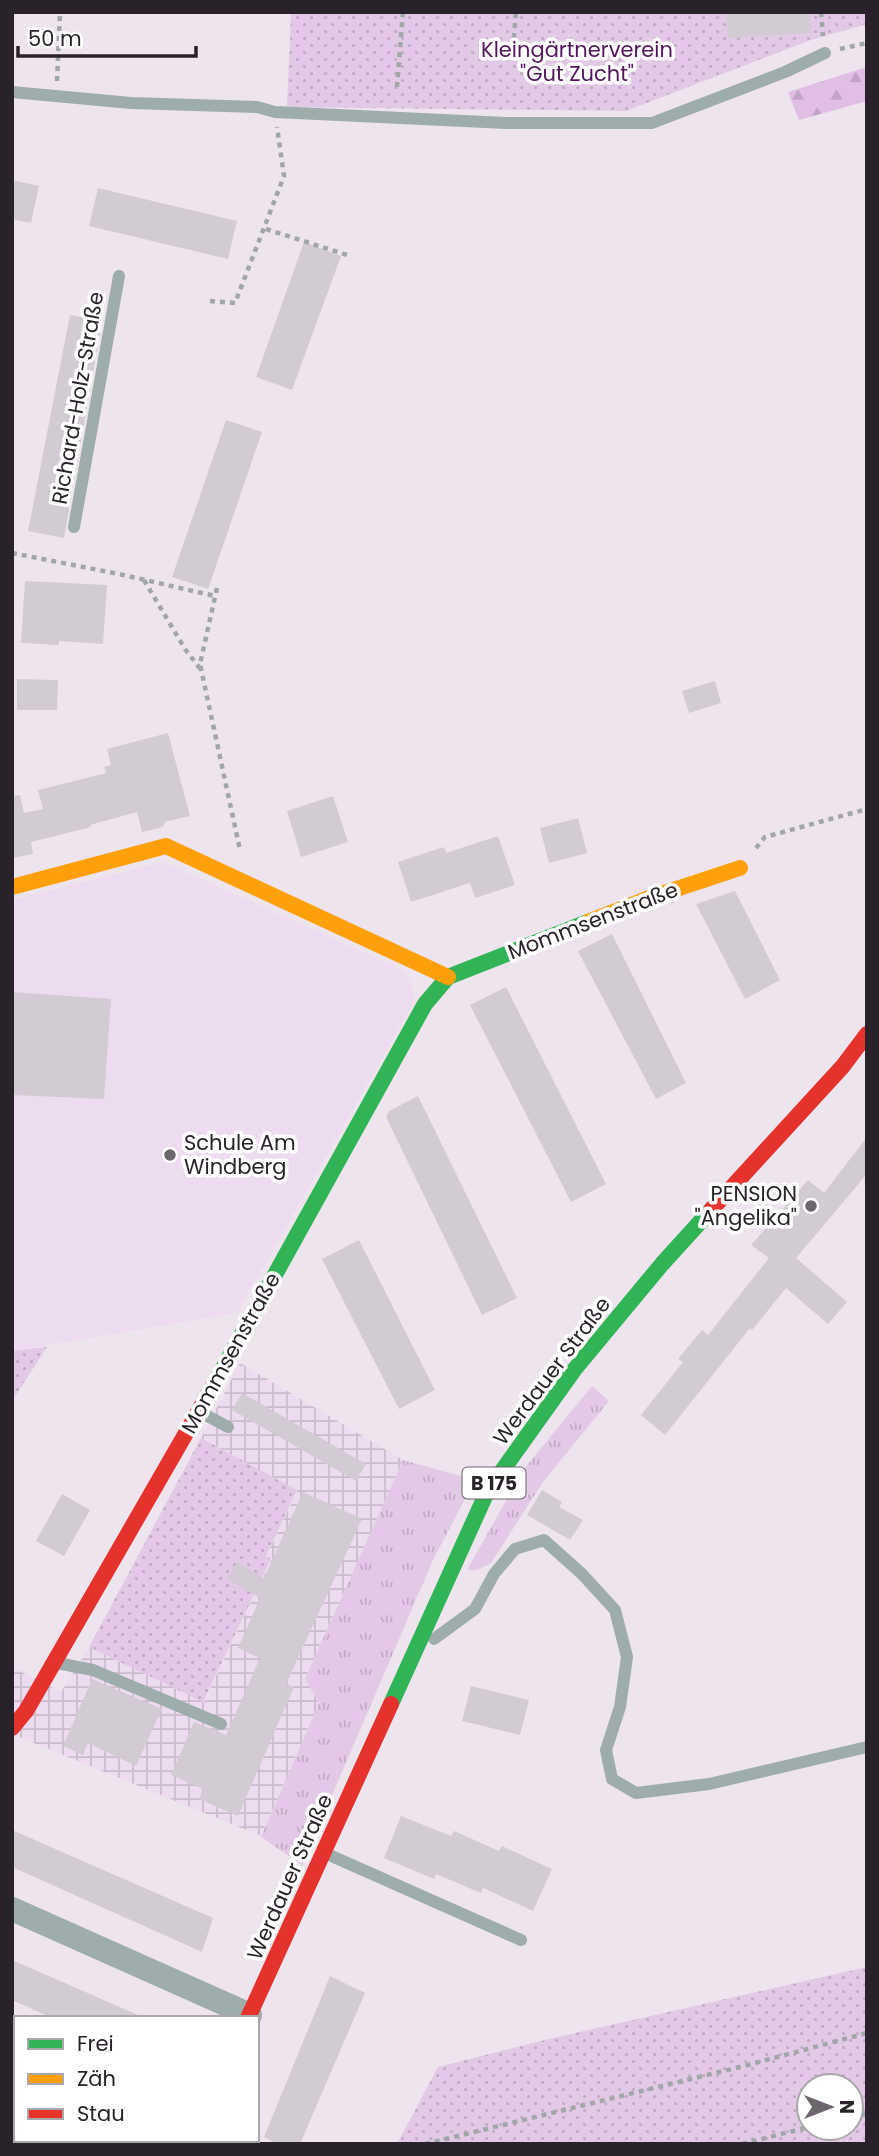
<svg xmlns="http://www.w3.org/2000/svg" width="879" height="2156" font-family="Poppins,sans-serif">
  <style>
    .built { fill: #eddcef }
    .industrial { fill: url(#industrial-grid) }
    .grass { fill: url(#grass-tufts) }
    .forest { fill: url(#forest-firs) }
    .garden { fill: url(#garden-dots); fill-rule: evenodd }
    .building { fill: #d3cbd3 }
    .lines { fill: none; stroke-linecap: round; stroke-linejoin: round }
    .path { stroke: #a1a7a8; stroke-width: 4.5; stroke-dasharray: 5 5; stroke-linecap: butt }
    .lane { stroke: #9eadab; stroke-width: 12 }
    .street { stroke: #9eadab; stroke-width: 24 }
    .fast { stroke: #30b455; stroke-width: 16 }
    .slow { stroke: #ff9f0a; stroke-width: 16 }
    .jam { stroke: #e5322d; stroke-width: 16 }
    .poi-dot { fill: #6e666f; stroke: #fff; stroke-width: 2.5 }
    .labels { text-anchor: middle; stroke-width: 7; stroke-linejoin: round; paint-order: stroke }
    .shield { fill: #fff; stroke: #69646a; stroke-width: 2 }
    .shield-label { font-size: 19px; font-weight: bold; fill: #29222a }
    .park-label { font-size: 21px; fill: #54155e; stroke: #fff }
    .street-label { font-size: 21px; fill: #29222a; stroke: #fff }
    .poi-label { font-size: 21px; fill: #29222a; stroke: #fff; text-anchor: start }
  </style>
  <defs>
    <pattern id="industrial-grid" width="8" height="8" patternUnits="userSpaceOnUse" patternTransform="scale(1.75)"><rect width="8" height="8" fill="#eddcef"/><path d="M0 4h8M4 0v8" fill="none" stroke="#cbbccd"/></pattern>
    <pattern id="grass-tufts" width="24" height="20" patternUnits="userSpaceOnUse" patternTransform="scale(1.75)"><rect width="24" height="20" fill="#e2c9e5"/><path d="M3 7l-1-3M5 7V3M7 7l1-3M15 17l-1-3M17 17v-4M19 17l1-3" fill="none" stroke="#c2acc5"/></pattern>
    <pattern id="forest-firs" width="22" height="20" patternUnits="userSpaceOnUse" patternTransform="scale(1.75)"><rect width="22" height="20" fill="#e1bfe5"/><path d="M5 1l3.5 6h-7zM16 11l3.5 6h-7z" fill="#c1a4c5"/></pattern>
    <pattern id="garden-dots" width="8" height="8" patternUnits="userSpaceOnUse" patternTransform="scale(1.75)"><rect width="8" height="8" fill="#e2c9e5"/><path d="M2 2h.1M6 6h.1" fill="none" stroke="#c2acc5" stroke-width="1.8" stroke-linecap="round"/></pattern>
  </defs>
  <rect width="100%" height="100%" fill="#eee4ee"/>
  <polygon class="built" points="163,862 403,970 412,986 414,1002 237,1313 12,1351 12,900"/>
  <polygon class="industrial" points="240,1363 403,1460 305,1679 319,1703 261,1836 12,1734 12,1667 61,1692 89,1647 204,1702 271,1560 266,1557 297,1491 201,1438"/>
  <g class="grass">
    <polygon points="592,1386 609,1401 543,1482 491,1563 477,1570 467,1570 523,1470"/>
    <polygon points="403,1460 475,1480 433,1560 302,1865 261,1837 319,1703 305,1679"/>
  </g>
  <polygon class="forest" points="867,67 867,101 799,120 788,92"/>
  <g class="garden">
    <polygon points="291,12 867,12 867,24 811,40 626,111 287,107"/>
    <polygon points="47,1347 12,1401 12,1351"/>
    <polygon points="201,1438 297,1490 266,1556 271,1559 203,1702 89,1647"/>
    <path d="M 867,1967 L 867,2144 L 397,2144 L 438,2067 L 553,2038 ZM 809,2086 L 851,2086 L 851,2128 L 809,2128 Z"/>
  </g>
  <g class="building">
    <polygon points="726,12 810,12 811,33 728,38"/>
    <polygon points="12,180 39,186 31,223 12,219"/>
    <polygon points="98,188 237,221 228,259 89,226"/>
    <polygon points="304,242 341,256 292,390 256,377"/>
    <polygon points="70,315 102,321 64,538 28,531"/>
    <polygon points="226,420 262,432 208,589 172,577"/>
    <polygon points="25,581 107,585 103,644 59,641 59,645 21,643"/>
    <polygon points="17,679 58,680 57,710 17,710"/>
    <polygon points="715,681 721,703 689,713 682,691"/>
    <polygon points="168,733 190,816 165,822 163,827 142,832 137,812 90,825 91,827 31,842 33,854 12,858 12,796 20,795 24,813 43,809 38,790 106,773 104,767 111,765 107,749"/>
    <polygon points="333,796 348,842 301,857 287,811"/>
    <polygon points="578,818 587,853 549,863 540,828"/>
    <polygon points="498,836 515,885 475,898 470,883 411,902 398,862 444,847 446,853"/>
    <polygon points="735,891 780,980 745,999 696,904"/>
    <polygon points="612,934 686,1083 656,1099 578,951"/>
    <polygon points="506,987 606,1184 571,1202 470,1005"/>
    <polygon points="12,992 111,999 104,1099 12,1095"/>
    <polygon points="418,1096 517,1298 482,1315 386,1117 389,1111"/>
    <polygon points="867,1137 867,1174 796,1258 847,1302 828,1324 786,1288 752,1330 750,1328 665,1435 641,1415 683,1362 678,1359 702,1330 708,1335 769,1258 751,1245 808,1180 824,1193"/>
    <polygon points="359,1240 435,1390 399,1409 322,1259"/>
    <polygon points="242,1393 366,1464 356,1481 232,1410"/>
    <polygon points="542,1490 562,1502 559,1507 583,1520 570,1540 527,1515"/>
    <polygon points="303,1492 362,1519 286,1684 294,1687 238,1816 199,1799 203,1789 171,1775 194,1722 226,1735 260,1658 238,1648 260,1598 228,1579 237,1562 264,1578"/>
    <polygon points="62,1494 90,1510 64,1556 36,1541"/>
    <polygon points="92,1679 162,1709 136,1766 88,1743 83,1755 63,1746"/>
    <polygon points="471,1686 529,1700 520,1735 462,1721"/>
    <polygon points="401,1816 451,1836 454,1831 499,1851 502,1846 552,1869 533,1911 483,1888 481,1893 436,1874 434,1879 384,1858"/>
    <polygon points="12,1830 213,1918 202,1952 12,1867"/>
    <polygon points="12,1960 145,2018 52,2018 12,2000"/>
    <polygon points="330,1976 365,1993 300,2144 278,2144 264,2137"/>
  </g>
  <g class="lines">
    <g class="path">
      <polyline points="821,12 823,36"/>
      <polyline points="513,48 516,12"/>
      <polyline points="840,49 867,43"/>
      <polyline points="57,81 60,12"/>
      <polyline points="397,87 403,12"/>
      <polyline points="266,229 347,255"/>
      <polyline points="210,301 235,303 284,176 277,127"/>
      <polyline points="12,553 119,574 215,596"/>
      <polyline points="144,580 185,649 201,670"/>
      <polyline points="217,588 200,664 240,850"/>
      <polyline points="756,848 765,837 867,809"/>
      <polyline points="851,2117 867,2114"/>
      <polyline points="425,2144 744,2066 867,2033"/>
      <polyline points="742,2144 809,2127"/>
    </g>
    <g class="lane">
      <polyline points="12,92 131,103 257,107 275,112 506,123 652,123 785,72 825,53"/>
      <polyline points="74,527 119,276"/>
      <polyline points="202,1413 228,1427"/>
      <polyline points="434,1639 475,1609 494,1574 515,1549 544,1540 582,1574 615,1610 627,1657 620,1707 606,1750 612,1779 636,1793 709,1784 867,1747"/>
      <polyline points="57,1663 93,1670 221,1724"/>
      <polyline points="327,1854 521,1940"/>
    </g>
    <polyline class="street" points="12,1909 250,2015"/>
    <g class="fast">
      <polyline points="216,1381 425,1004 448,977 588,922"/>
      <polyline points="391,1704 487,1492 574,1370 662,1264 711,1210"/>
    </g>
    <g class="slow">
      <polyline points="12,887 166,846 448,977"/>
      <polyline points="588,922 652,897 740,868"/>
      <polyline points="183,2144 185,2140"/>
    </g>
    <g class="jam">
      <polyline points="711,1210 843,1066 867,1034"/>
      <polyline points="12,1728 26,1711 216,1381"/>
      <polyline points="248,2018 391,1704"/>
    </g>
  </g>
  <g class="poi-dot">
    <circle cx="170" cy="1155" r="7"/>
    <circle cx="811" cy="1206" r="7"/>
  </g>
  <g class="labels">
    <rect class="shield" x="462.5" y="1467.5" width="63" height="31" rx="5"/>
    <g class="shield-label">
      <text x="494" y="1490">B 175</text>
    </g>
    <g class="park-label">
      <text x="577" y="57">Kleingärtnerverein<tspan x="577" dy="24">"Gut Zucht"</tspan></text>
    </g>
    <g class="street-label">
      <text transform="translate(78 398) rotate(-80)" y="7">Richard-Holz-Straße</text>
      <text transform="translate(593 921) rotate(-21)" y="7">Mommsenstraße</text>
      <text transform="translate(231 1353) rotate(-61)" y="7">Mommsenstraße</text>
      <text transform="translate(552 1371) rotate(-53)" y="7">Werdauer Straße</text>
      <text transform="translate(290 1877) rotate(-66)" y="7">Werdauer Straße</text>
    </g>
    <g class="poi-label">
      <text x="184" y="1150">Schule Am<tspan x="184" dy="24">Windberg</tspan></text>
      <text x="797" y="1201" text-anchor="end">PENSION<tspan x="797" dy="24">"Angelika"</tspan></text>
    </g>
  </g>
  <rect width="879" height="2156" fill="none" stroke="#29222a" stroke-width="28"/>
  <rect x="14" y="2016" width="245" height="126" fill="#ffffff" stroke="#a9a7aa" stroke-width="2"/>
  <rect x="28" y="2039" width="35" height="10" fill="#30b455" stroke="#a9a7aa" stroke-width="2"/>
  <text x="77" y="2051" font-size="21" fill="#29222a">Frei</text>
  <rect x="28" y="2074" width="35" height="10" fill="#ff9f0a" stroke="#a9a7aa" stroke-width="2"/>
  <text x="77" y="2086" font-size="21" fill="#29222a">Zäh</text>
  <rect x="28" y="2109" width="35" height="10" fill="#e5322d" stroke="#a9a7aa" stroke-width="2"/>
  <text x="77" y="2121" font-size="21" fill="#29222a">Stau</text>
  <g transform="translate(830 2107) rotate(90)"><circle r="33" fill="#ffffff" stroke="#a9a7aa" stroke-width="2"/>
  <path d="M0-5L12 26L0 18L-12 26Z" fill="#6e666f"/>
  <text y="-10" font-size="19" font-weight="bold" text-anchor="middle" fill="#29222a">N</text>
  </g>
  <path d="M18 46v10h178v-10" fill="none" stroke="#29222a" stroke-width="3.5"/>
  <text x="28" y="46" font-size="21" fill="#29222a" stroke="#ffffff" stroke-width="5" paint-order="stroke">50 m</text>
</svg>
